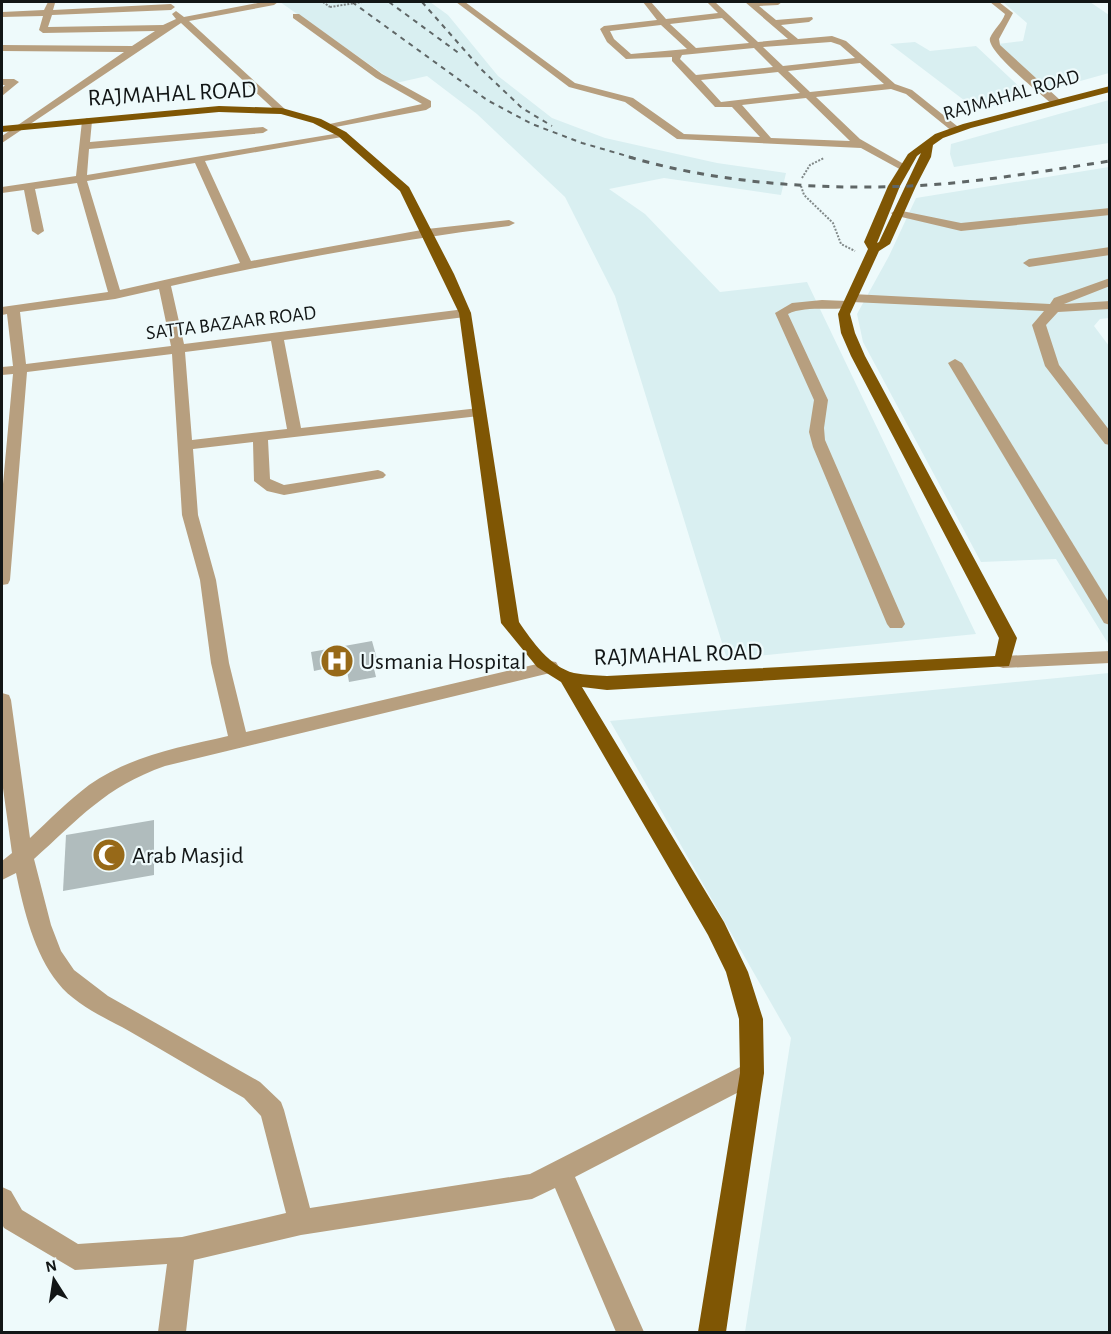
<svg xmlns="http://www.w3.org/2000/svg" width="1111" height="1334" font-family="'Alegreya Sans',sans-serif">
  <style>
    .built { fill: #d9eff1 }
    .building { fill: #b0bcbd }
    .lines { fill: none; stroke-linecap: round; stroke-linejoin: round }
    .path { stroke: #808888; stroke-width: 2; stroke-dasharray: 2 1.5; stroke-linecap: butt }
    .minor { fill: #b79f7f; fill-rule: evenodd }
    .major { fill: #7f5604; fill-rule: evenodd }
    .rail-far1 { stroke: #5f6666; stroke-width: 2; stroke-dasharray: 5 5; stroke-linecap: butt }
    .rail { stroke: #5f6666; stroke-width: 3; stroke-dasharray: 7 7; stroke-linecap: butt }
    .path-bridge { stroke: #808888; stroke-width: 2; stroke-dasharray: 2 1.5; stroke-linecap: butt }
    .labels { text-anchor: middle; stroke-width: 4.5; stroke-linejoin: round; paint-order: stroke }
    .far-street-label { font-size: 20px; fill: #121616; stroke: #eefafb }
    .street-label { font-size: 24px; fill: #121616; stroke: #eefafb }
    .poi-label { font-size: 24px; fill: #121616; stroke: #eefafb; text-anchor: start }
  </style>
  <rect width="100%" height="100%" fill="#eefafb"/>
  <g class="built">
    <polygon points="280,2 430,2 448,15 498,76 552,118 605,138 717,163 786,173 781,195 664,178 609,189 645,214 720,292 807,282 976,634 727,659 615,296 565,197 477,114 427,76 396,83"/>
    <polygon points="1003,2 1090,2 1109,15 1109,73 1048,90 998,44 1023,41 1027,23"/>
    <polygon points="915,42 930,51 976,46 1029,96 977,110 890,44"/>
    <polygon points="1109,100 1109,143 954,167 950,154 951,144"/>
    <polygon points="1109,167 1109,318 1100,319 1094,326 1109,346 1109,645 1056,559 981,562 863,342 857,314 889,256 916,198"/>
    <polygon points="1109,673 1109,1332 745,1332 791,1038 610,721"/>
  </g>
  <g class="building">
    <polygon points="372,641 377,659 372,660 376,677 349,682 347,671 334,674 332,667 314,671 311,652"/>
    <polygon points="154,820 154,875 63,891 66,835"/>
  </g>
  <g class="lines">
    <g class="path">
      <polyline points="323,2 330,7"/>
      <polyline points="802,178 810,165 824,158"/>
      <polyline points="801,186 804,195 833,223 841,244 855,251"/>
    </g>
    <g class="minor">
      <polygon points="48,2 55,3 53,10 171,4 175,7 171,10 52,15 48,27 163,25 176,19 172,14 176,11 184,17 263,2 278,2 274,5 189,21 287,111 278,113 181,23 2,143 2,136 124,52 2,51 2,45 132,46 155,31 43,33 39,30 43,16 2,17 2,12 44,10"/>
      <path d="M 456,2 L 465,2 L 575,83 L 633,98 L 684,134 L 760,137 L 732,107 L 715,107 L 672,61 L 672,57 L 626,59 L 607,42 L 600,29 L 604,26 L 657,20 L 643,2 L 651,2 L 666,19 L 718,13 L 707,2 L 715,2 L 758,42 L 788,39 L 745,2 L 782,2 L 778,5 L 759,6 L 776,20 L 812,17 L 813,19 L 809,22 L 781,25 L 798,39 L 832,36 L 846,41 L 895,84 L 912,90 L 962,130 L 953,132 L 906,94 L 891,89 L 816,97 L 860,139 L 909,167 L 910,169 L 905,172 L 861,148 L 677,139 L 625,102 L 569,87 ZM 722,18 L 749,43 L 696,48 L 670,24 ZM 661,25 L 687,49 L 631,54 L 614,39 L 610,31 ZM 831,42 L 840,45 L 855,58 L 783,66 L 763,47 ZM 754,48 L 773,67 L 696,75 L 680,59 L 682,55 ZM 860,63 L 884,84 L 810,92 L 788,71 ZM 778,72 L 800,93 L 721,102 L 701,80 ZM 806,98 L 850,141 L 771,138 L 742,105 Z"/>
      <path d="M 990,2 L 999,2 L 1013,13 L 999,39 L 1000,45 L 1060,100 L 1060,104 L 1052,104 C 1041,94 986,51 990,38 C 994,29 1002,23 1005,14 Z"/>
      <polygon points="293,14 299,14 382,74 431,101 431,107 426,110 325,129 325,125 422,104 376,78 293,18"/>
      <polygon points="2,79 14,79 19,82 2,96 2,88 5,85 2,85"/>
      <path d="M 87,118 L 92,121 L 90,142 L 263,127 L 268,130 L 263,133 L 89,149 L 87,175 L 346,132 L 347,134 L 342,137 L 205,161 L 251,261 L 427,229 L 509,220 L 515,223 L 509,226 C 395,240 283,261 171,286 L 184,344 L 465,309 L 471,313 L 465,317 L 284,340 L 301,428 L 479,408 L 486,412 L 479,416 L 268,440 L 270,479 L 284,485 L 378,470 L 383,472 L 386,475 L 383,478 L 284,495 L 267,491 L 254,481 L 253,442 L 193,449 L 198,515 L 216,580 L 229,663 L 246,732 L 550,661 L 556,662 L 559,667 L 556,672 L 550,673 L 165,766 C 105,787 79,819 34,859 L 51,925 L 61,951 L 74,970 L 108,996 L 260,1082 L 281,1102 L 284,1110 L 310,1208 L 530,1174 L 744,1065 L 752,1062 L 760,1065 L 764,1073 L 760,1081 L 575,1177 L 644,1332 L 616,1332 L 555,1188 L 532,1199 L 301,1235 L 194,1260 L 186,1332 L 158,1332 L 167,1264 L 75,1270 L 4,1228 L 2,1224 L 2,1187 L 11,1191 L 22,1210 L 78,1244 L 182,1237 L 286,1213 L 261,1116 L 244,1098 C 205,1076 168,1053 129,1031 C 106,1018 75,1005 58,983 C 34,953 24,911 16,873 L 2,880 L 2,861 L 12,853 L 2,781 L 2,693 L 9,695 L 11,700 L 30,838 C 49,820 68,801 89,785 C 130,756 180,747 228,736 L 211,663 L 200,580 L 182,515 L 172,354 L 27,372 L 10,580 L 8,584 L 2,585 L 2,495 L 13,374 L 2,375 L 2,367 L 13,366 L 7,314 L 2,315 L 2,307 L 108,292 L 77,183 L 35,189 L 44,231 L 38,235 L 32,231 L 24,190 L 2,193 L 2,187 L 76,176 L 82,121 ZM 195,163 L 240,263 L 120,290 L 87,181 ZM 159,289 L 171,346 L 26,364 L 20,312 L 115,299 ZM 271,341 L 287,429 L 192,440 L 185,352 Z"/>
      <polygon points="1110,208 1110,215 961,231 893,215 891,213 897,210 961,223"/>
      <polygon points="1110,247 1110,255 1029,267 1023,263 1029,259"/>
      <polygon points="1110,278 1110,286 1064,304 1110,301 1110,309 1058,312 1046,325 1059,365 1110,431 1110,445 1105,444 1045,366 1032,325 1044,311 852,302 846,298 852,294 1050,304 1054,298"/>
      <path d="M 822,300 L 847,301 L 853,305 C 844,313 807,304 788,314 L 828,400 L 824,428 L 825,440 L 905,624 L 902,628 L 890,628 L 887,624 L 813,447 L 809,432 L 814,400 L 775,313 L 792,303 Z"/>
      <polygon points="955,359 962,363 1110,604 1110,625 1104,623 948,363"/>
      <polygon points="1110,651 1110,663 1003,668 997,666 994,662 997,658 1003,656"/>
    </g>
    <path class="major" d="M 1110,86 L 1110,92 L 971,128 L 943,138 L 933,145 L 931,157 L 916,186 L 890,244 L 879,251 L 850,314 L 855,333 L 865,356 L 1017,638 L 1009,666 L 607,690 L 582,687 L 724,922 L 748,972 L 763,1019 L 764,1073 L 726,1332 L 698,1332 L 740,1073 L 739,1019 L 726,972 L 708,935 L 561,682 L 537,667 L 501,623 L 459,313 L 400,191 L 338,136 L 313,123 L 281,114 L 219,112 L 2,132 L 2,126 L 219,106 L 282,108 L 321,119 L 346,132 L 409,187 L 454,274 L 471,313 L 519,622 C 532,641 550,667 574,673 C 585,675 596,675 607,676 L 995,656 L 999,638 L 851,356 L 841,333 L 838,314 L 868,249 L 864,242 L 888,186 L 908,154 L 935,134 L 963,124 ZM 921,153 L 879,242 L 877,243 L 900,186 L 917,156 Z"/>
    <g class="rail-far1">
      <polyline points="352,2 487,100 532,124 582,143 634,158"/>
      <polyline points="389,2 460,54"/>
      <polyline points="422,2 482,70 522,108 552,126"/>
    </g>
    <path class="rail" d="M 629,157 C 718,183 817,190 910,186 C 977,183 1044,171 1110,161"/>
    <polyline class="path-bridge" points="330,7 362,2"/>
  </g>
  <defs>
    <symbol id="hospital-disc" viewBox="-11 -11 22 22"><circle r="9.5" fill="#976918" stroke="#eefafb"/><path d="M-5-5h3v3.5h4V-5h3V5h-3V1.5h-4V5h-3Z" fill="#fff"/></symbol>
    <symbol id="mosque-disc" viewBox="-11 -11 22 22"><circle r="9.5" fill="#976918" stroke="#eefafb"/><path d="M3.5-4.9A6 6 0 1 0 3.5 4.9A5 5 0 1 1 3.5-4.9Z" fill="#fff"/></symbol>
  </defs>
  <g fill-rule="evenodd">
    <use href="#hospital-disc" x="318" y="642" width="38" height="38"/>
    <use href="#mosque-disc" x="90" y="836" width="38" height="38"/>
  </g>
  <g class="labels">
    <g class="far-street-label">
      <text transform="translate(1011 94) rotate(-16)" y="7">RAJMAHAL ROAD</text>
      <text transform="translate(231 322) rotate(-7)" y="7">SATTA BAZAAR ROAD</text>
    </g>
    <g class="street-label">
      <text transform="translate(172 93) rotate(-3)" y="8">RAJMAHAL ROAD</text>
      <text transform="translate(678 654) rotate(-2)" y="8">RAJMAHAL ROAD</text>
    </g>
    <g class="poi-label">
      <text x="360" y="669">Usmania Hospital</text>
      <text x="132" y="863">Arab Masjid</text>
    </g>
  </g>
  <rect width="1111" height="1334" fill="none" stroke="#121616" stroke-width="6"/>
  <g transform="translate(54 1280) rotate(348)" stroke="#eefafb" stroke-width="4.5" paint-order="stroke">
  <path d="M0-4.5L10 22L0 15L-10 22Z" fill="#121616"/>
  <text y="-9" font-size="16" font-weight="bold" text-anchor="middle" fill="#121616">N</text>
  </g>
</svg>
